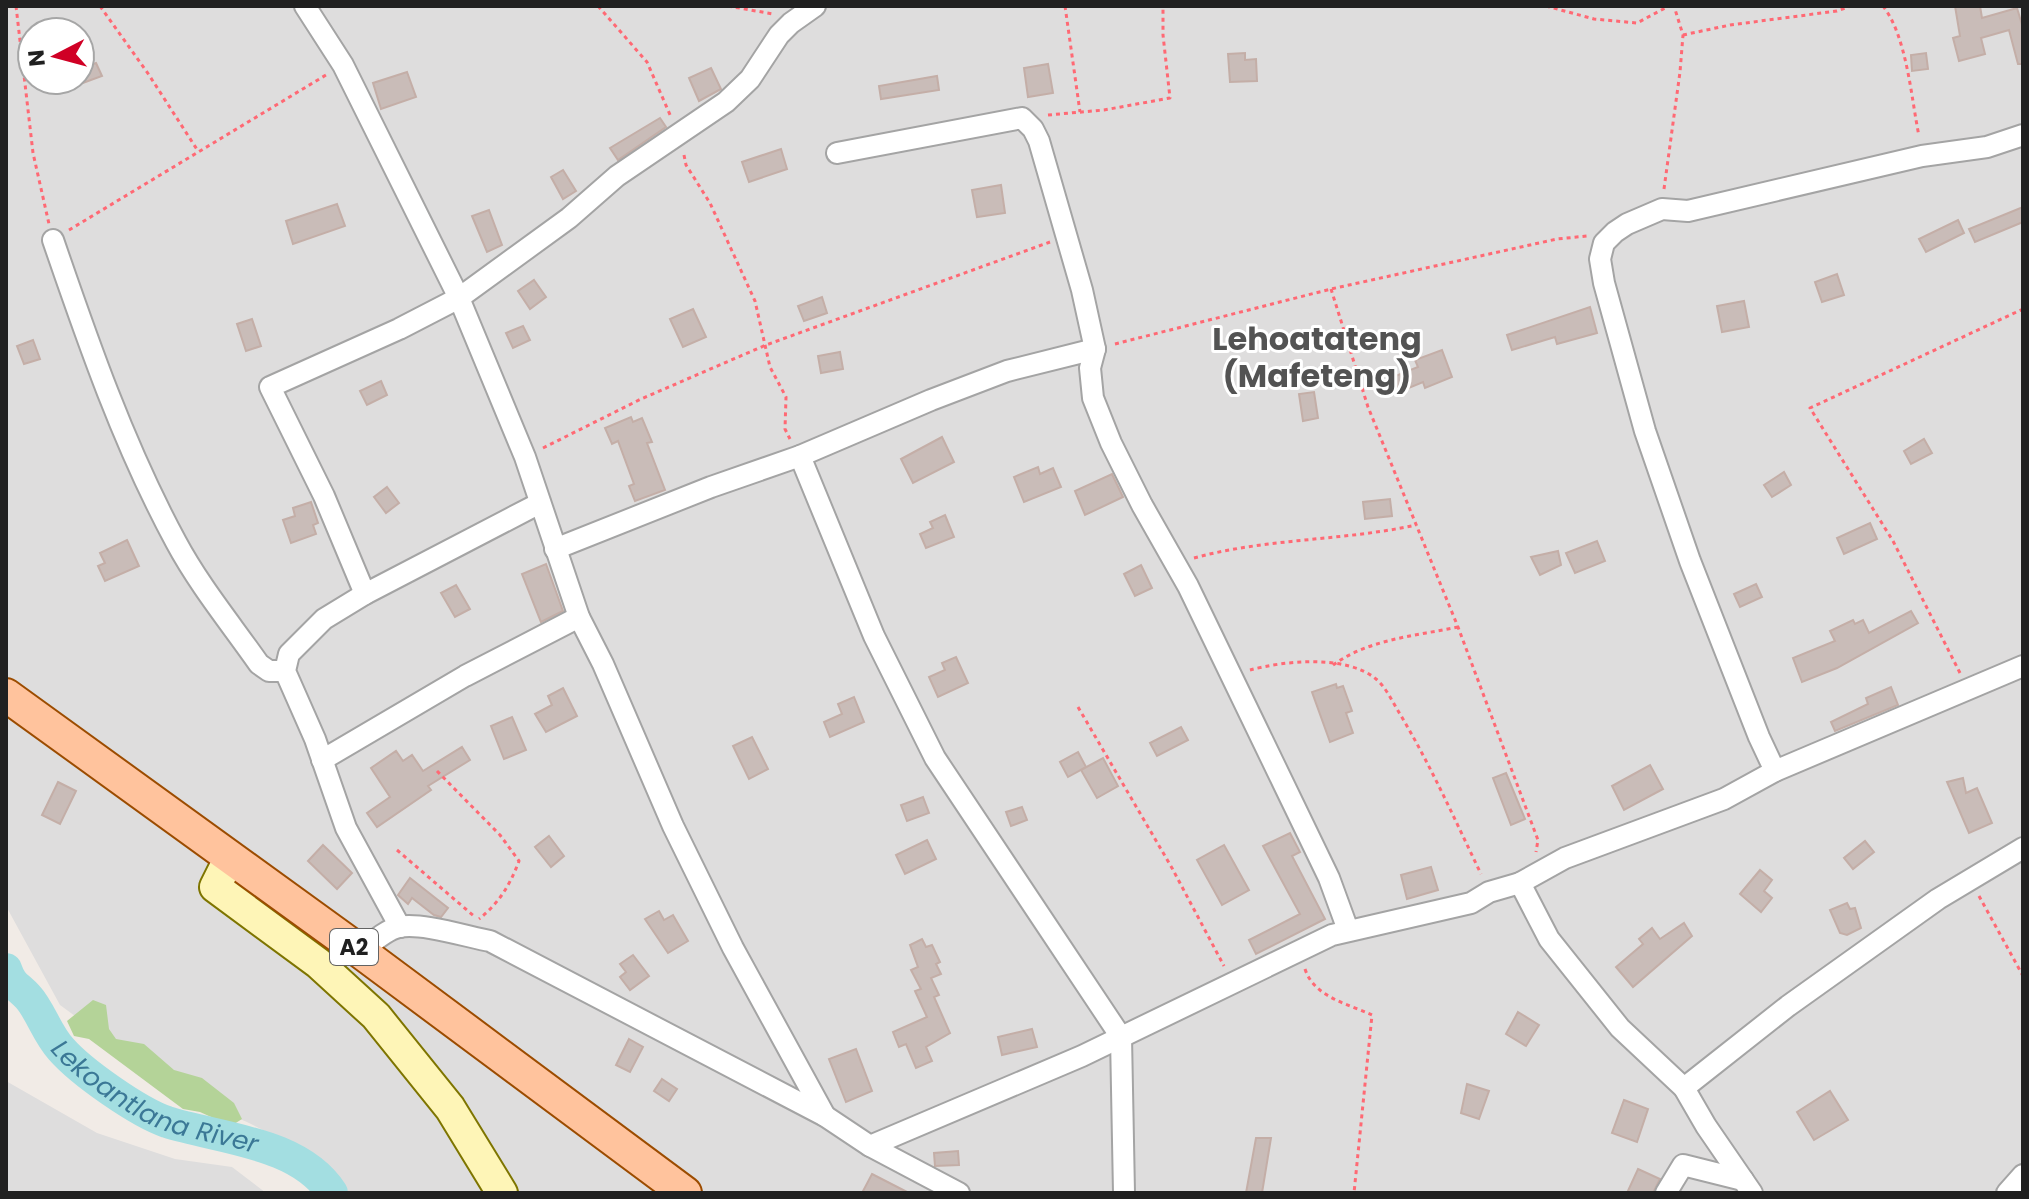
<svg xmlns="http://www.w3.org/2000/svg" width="2029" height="1199" font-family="Poppins,sans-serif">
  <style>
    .residential { fill: #dedddd; fill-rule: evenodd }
    .forest { fill: #b4d398 }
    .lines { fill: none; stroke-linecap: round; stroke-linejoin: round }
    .river { stroke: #a3dee1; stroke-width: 32 }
    .building { fill: #c9bcb8; stroke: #c4aea7; stroke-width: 2 }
    .street-casing { stroke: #a4a4a4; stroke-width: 24 }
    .secondary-casing { stroke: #7e7500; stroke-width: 34 }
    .primary-casing { stroke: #9c4c00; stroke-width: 36 }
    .path { stroke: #ff6974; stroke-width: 3; stroke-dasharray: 4 4; stroke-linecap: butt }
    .street { stroke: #fff; stroke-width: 20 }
    .secondary { stroke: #fef5b7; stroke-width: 30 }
    .primary { stroke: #ffc39d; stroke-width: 32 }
    .labels { text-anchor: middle; stroke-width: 6; stroke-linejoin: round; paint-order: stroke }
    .shield { fill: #fff; stroke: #636363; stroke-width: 2 }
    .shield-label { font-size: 22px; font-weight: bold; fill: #202020 }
    .water-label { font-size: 26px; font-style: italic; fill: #3b7896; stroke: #fff }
    .district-label { font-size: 32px; font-weight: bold; fill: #535353; stroke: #fff }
  </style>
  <rect width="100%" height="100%" fill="#f1ebe6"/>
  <g class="residential">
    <path d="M 6,6 L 2023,6 L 2023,1193 L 345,1193 L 296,1147 L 247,1122 L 202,1103 L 131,1057 L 60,1005 L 6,906 ZM 32,32 L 80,32 L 80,80 L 32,80 Z"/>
    <polygon points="6,1081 97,1133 175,1159 232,1167 266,1193 6,1193"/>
  </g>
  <polygon class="forest" points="93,1000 106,1005 109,1029 116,1039 144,1044 174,1070 202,1078 234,1103 242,1119 231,1126 200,1112 183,1109 89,1039 74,1036 67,1021"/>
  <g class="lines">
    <path class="river" id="s1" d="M 6,969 C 12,986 17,985 28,997 C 40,1010 47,1034 61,1049 C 81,1072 138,1112 167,1122 C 221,1139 299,1142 332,1193"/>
  </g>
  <g class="building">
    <polygon points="1955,6 1980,6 1982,18 2017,8 2023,28 2023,64 2018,64 2009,30 1981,38 1985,54 1959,61 1953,38 1960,36"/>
    <polygon points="1245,53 1245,60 1256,59 1257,81 1230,82 1228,54"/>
    <polygon points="1926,53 1928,69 1912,71 1911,55"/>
    <polygon points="96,63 102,76 80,84 80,69"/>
    <polygon points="1048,64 1053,93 1028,97 1024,68"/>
    <polygon points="711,68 721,89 699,101 689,78"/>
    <polygon points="407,72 416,97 381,109 373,83"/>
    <polygon points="937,76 939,90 881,99 879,86"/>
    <polygon points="660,118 666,127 618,160 610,148"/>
    <polygon points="781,149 787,169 749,182 742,162"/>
    <polygon points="563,170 576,191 563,199 551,177"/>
    <polygon points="1001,185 1005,213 977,217 972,190"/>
    <polygon points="337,204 345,226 293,244 286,221"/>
    <polygon points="2023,207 2023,222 1975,242 1969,229"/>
    <polygon points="489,210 502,245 487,252 472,216"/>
    <polygon points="1958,220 1964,233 1926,252 1919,239"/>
    <polygon points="1837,274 1844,295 1822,302 1815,282"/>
    <polygon points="534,280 546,297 530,309 518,291"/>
    <polygon points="822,297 827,313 804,321 798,306"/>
    <polygon points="1744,301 1749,327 1722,332 1717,306"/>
    <polygon points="1590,307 1597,333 1557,344 1555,337 1512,350 1507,335"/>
    <polygon points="693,309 706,337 683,347 670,319"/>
    <polygon points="252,319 261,346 246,351 237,324"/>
    <polygon points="523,326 530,340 513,348 506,333"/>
    <polygon points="33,340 40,359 24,364 17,346"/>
    <polygon points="1442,350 1452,377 1425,388 1423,382 1399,392 1393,377 1418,367 1415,360"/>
    <polygon points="840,352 843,369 821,373 818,356"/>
    <polygon points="381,381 387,395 367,405 360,391"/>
    <polygon points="1314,392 1318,418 1303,421 1299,394"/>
    <polygon points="631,417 633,422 642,418 652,442 647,443 665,490 635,501 629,486 634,484 618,441 612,444 605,428"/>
    <polygon points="942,437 954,462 913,483 901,459"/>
    <polygon points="1924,439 1932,453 1911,464 1904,451"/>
    <polygon points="1038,467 1040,474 1053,468 1061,487 1024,502 1014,477"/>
    <polygon points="1784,472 1791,485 1772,497 1764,485"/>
    <polygon points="1112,474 1123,497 1085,515 1075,491"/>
    <polygon points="387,487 399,503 386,513 374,497"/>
    <polygon points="1390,499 1392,516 1365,519 1363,502"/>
    <polygon points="311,502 318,523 313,525 316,534 291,543 283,520 295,516 293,508"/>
    <polygon points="945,515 954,537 926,548 920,534 933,528 930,522"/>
    <polygon points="1870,523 1877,539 1844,554 1837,538"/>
    <polygon points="127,540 139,566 105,581 98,566 105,563 100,553"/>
    <polygon points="1597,541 1605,561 1575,573 1566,553"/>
    <polygon points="1558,551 1561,565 1540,575 1531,557"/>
    <polygon points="546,564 563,611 541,622 522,574"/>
    <polygon points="1141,565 1152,588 1135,596 1124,574"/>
    <polygon points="1756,584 1762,597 1740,607 1734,594"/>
    <polygon points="456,585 470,609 455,617 441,593"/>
    <polygon points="1911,611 1918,623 1837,668 1802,682 1793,658 1835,641 1830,631 1853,620 1855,624 1863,620 1869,633"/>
    <polygon points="956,657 968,683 938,697 929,677 945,670 942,663"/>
    <polygon points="1336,684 1337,688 1343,686 1352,711 1346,713 1353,733 1330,742 1312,692"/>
    <polygon points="1891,687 1898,705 1835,731 1831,722 1868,704 1866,698"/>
    <polygon points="563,688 577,716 546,732 535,714 552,705 548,696"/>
    <polygon points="854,697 864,722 830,737 824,722 842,714 838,704"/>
    <polygon points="512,717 526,750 504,759 491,726"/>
    <polygon points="1181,727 1188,740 1157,756 1150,743"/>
    <polygon points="752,737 768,769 749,779 733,746"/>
    <polygon points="462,747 470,760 428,786 431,790 377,827 367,813 390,797 371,768 396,751 403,761 412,755 423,771"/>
    <polygon points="1078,752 1086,767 1068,777 1060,762"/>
    <polygon points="1103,758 1118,786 1097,798 1081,770"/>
    <polygon points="1650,765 1663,789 1624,810 1612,786"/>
    <polygon points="1506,773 1525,819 1511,825 1493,778"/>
    <polygon points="1963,778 1966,793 1977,788 1992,823 1969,833 1947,782"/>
    <polygon points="58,782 76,791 60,824 42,815"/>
    <polygon points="923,797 929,813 907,821 901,805"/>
    <polygon points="1022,807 1027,820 1011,826 1006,812"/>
    <polygon points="1290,833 1300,852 1292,856 1325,919 1256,954 1249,940 1300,914 1263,846"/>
    <polygon points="549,836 564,856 551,867 535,847"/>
    <polygon points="927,840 936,859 905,874 896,855"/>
    <polygon points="1865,841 1874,852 1853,869 1844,858"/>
    <polygon points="323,845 352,873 337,889 308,861"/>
    <polygon points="1224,845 1249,890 1222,905 1197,860"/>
    <polygon points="1431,867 1438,890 1407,899 1401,875"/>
    <polygon points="1760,870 1772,880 1764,891 1772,898 1761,912 1740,894"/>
    <polygon points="410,878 448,908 441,917 434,915 412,898 408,904 398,895"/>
    <polygon points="1847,903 1850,909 1855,908 1861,928 1847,935 1840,933 1830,910"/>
    <polygon points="659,911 664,920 673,915 688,941 668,953 645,919"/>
    <polygon points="1684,923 1692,936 1633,987 1616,967 1643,944 1639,939 1652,928 1660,939"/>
    <polygon points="922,939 926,947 932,945 940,962 936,964 941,974 931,978 939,995 934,997 950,1033 926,1047 932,1061 916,1068 906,1044 899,1047 893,1032 927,1017 915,991 921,989 911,970 918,967 910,945"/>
    <polygon points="633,955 649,976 630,990 620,977 626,972 620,964"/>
    <polygon points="1518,1012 1539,1025 1526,1046 1506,1034"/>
    <polygon points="1032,1029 1037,1047 1002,1055 998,1037"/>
    <polygon points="629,1039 643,1047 630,1072 616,1065"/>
    <polygon points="856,1049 872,1091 846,1102 829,1059"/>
    <polygon points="662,1079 677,1089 669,1101 654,1091"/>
    <polygon points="1467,1084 1489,1091 1479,1119 1461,1113"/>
    <polygon points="1830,1091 1848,1120 1814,1140 1797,1112"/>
    <polygon points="1624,1100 1648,1109 1637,1142 1612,1133"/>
    <polygon points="1256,1138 1271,1138 1262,1193 1246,1193"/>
    <polygon points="958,1151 959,1165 935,1166 934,1153"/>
    <polygon points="1638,1169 1660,1179 1653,1193 1627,1193"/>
    <polygon points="872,1174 909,1193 862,1193"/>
  </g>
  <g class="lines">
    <defs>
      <g id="street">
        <polyline points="305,6 343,65 459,298 525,457 579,617 603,664 673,826 733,948 825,1116"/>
        <polyline points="837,153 1022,118 1033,129 1039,141 1082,290 1095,349 1090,368 1093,398 1111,443 1142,505 1188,586 1329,878 1348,930"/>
        <path d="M 53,240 C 88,342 124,446 176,542 C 199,585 231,624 259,664 L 269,671 L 285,671"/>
        <polyline points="800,456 874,636 935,758 1121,1037 1124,1193"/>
        <polyline points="555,549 711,487 800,456 931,400 1007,371 1095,349"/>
        <polyline points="365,594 324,496 270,387 399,329 459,298 569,218 617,176 726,102 750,79 779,35 791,23 815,6"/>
        <polyline points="322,760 465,676 579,617"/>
        <polyline points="1775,771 2023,666"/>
        <polyline points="1520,883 1549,939 1620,1028 1684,1088 1706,1126 1752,1193"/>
        <polyline points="400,927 346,828 315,739 285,671 289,654 324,619 365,594 540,503"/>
        <path d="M 361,952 C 372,943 385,930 399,927 C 420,922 468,937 490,941 L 825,1116 L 870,1146 L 1082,1056 L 1332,935 L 1471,903 L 1489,892 L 1520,883 L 1565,858 L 1724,799 L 1775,771 L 1759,737 L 1690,561 L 1645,431 L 1604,283 L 1600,259 L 1604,243 L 1615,232 L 1627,224 L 1662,209 L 1688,211 L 1922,156 L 1987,147 L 2023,135"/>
        <polyline points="1684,1088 1788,1006 1938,899 2023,848"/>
        <polyline points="870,1146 959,1193"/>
        <polyline points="1666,1193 1683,1165 1743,1180"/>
        <polyline points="2007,1193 2023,1175"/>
      </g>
      <polyline id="secondary" points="230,857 215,887 318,963 376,1016 450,1108 502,1193"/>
      <polyline id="primary" points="6,695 361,952 685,1193"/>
    </defs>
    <use href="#street" class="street-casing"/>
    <use href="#secondary" class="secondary-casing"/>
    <use href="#primary" class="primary-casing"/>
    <g class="path">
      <polyline points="16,6 33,153 49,224"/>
      <polyline points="100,6 149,75 198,151"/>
      <polyline points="598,6 647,62 671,117"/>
      <polyline points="728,6 773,14"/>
      <polyline points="1065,6 1080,112"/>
      <polyline points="1546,6 1594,19 1637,23 1669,6"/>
      <path d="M 1883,6 C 1907,37 1911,97 1919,136"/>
      <polyline points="1683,35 1730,25 1837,11 1851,6"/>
      <polyline points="1048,115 1104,110 1170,98 1163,35 1163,6"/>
      <polyline points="684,155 686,165 710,203 755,301 770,367 786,397 785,429 790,439"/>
      <polyline points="1664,189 1680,72 1683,35 1674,6"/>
      <polyline points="69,230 326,75"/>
      <polyline points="1331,289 1368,407 1458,627 1538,840 1536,852"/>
      <polyline points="1115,344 1331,289 1557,239 1587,236"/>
      <polyline points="543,448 641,399 766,345 1050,242"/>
      <path d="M 1194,558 C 1267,538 1343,541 1416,525"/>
      <path d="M 1333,665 C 1369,639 1415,636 1458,627"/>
      <path d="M 1250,670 C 1283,661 1346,654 1376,679 C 1386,687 1393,703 1400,714 C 1431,766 1455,820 1481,874"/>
      <polyline points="1960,673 1893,541 1810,408 2023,309"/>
      <polyline points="1078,707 1172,868 1224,966"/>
      <path d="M 437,771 L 500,835 L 519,861 C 510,885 499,903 479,919"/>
      <polyline points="397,850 475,917"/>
      <polyline points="1979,896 2023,976"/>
      <path d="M 1305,969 C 1314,997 1348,1004 1372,1015 L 1354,1193"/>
    </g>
    <use href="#street" class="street"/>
    <use href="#secondary" class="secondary"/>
    <use href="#primary" class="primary"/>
  </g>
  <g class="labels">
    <rect class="shield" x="330" y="929" width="48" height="36" rx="6"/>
    <g class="shield-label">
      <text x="354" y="955">A2</text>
    </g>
    <g class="water-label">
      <text dy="9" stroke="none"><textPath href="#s1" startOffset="206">Lekoantlana River</textPath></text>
    </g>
    <g class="district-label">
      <text x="1317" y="350">Lehoatateng<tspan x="1317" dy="37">(Mafeteng)</tspan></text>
    </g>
  </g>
  <rect width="2029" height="1199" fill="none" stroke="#202020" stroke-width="16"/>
  <g transform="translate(56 56) rotate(264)"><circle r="38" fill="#ffffff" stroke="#a6a6a6" stroke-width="2"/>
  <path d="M0-6L14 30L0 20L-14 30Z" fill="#d00025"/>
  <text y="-12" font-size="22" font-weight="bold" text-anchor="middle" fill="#202020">N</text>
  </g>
</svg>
